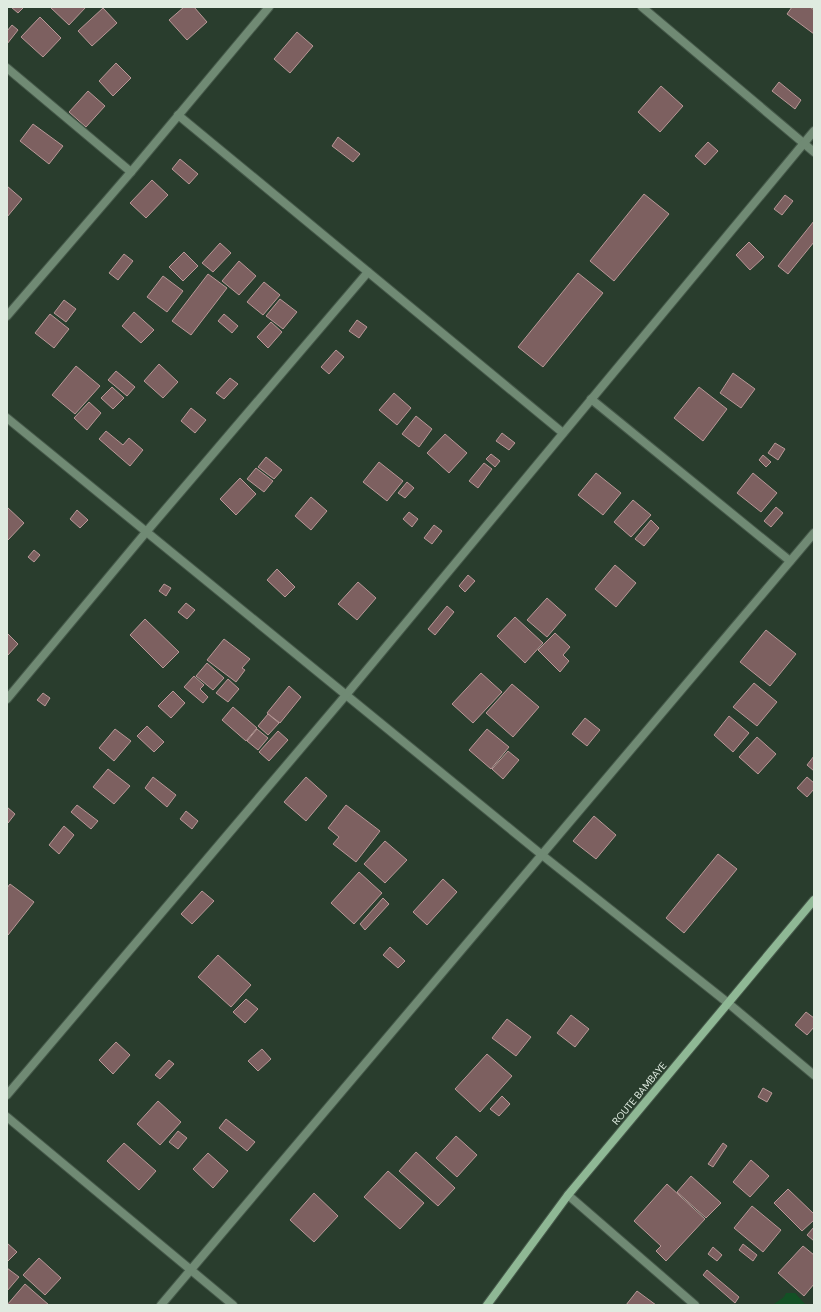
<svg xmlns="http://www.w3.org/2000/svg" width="821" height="1312" font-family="'DM Sans',sans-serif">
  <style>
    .green { fill: #135125 }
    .building { fill: #7d6060; stroke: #b89897 }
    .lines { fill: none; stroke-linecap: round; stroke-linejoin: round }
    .street-casing { stroke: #46594a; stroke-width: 10 }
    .secondary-casing { stroke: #46594a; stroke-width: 10 }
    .street { stroke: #708a74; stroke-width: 8 }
    .secondary { stroke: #8fb895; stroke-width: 8 }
    .labels { text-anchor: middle; stroke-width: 3.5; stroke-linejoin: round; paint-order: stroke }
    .street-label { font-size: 10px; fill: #dfebe0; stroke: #293d2d }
  </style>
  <rect width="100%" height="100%" fill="#293d2d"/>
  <polygon class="green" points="786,1293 795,1293 806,1305 775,1305 774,1304 784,1297"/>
  <g class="building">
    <polygon points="11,7 24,7 18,13"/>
    <polygon points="50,7 86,7 69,25"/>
    <polygon points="184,7 194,7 207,22 187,40 169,20"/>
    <polygon points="792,7 810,7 814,10 814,34 787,14"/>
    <polygon points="103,8 117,23 92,46 78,31"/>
    <polygon points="40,17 61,38 43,57 21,37"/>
    <polygon points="12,25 18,30 7,44 7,31"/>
    <polygon points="297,32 313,46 290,73 274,59"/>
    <polygon points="116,63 131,78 113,96 99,81"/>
    <polygon points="779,82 801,100 795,109 772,91"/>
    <polygon points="661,86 683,106 660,132 638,112"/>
    <polygon points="88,91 105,106 86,127 69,112"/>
    <polygon points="33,124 63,146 49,164 20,141"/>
    <polygon points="338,137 360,154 353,162 332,146"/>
    <polygon points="708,142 718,151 705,165 695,156"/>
    <polygon points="180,159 198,174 189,184 172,169"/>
    <polygon points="152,180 168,195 146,218 130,203"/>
    <polygon points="7,186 22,199 7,217"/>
    <polygon points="644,194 669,214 614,281 590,261"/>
    <polygon points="785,195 793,201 782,215 774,209"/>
    <polygon points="814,221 814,242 788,274 778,266"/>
    <polygon points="749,242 764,257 750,270 736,255"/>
    <polygon points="220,243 231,253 213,272 202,263"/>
    <polygon points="184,252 198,266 183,281 169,267"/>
    <polygon points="124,254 133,261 118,280 109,273"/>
    <polygon points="239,261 256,276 239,295 222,281"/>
    <polygon points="578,273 603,293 543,367 518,347"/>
    <polygon points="208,274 227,288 191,335 172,321"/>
    <polygon points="163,276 183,291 167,312 147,297"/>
    <polygon points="264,282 280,295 263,315 247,302"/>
    <polygon points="280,299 297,312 283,329 266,316"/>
    <polygon points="64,300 76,309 66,322 54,313"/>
    <polygon points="134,312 154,330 141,343 122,326"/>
    <polygon points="50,314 69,329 54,348 35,333"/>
    <polygon points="224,314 238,326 232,333 218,321"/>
    <polygon points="357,320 367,327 359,338 349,331"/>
    <polygon points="271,322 282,332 268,348 257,337"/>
    <polygon points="336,350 344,357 329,374 321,367"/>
    <polygon points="159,364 178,382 163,398 144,381"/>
    <polygon points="76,366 100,386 75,414 52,395"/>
    <polygon points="116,371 135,387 127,396 108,380"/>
    <polygon points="733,373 755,389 741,408 720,393"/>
    <polygon points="230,378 238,384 224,399 216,393"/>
    <polygon points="112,387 124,398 113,409 101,398"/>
    <polygon points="699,387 727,409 703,441 674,418"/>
    <polygon points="394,393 411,408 397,425 379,410"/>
    <polygon points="89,402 101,413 87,430 74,418"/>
    <polygon points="191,408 206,420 195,433 181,421"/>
    <polygon points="416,416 432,429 419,447 402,434"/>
    <polygon points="106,431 123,445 129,438 143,450 130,466 99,439"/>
    <polygon points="502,433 515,443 509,450 496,441"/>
    <polygon points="445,434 467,453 449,473 427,453"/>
    <polygon points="775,443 785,449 778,460 768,453"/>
    <polygon points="491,454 500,461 495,467 486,459"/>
    <polygon points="763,455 771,462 766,467 759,460"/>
    <polygon points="266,457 282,470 274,479 258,467"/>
    <polygon points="379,462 403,481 387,501 363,482"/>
    <polygon points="484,463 492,469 478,488 469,481"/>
    <polygon points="256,468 273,481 264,492 247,479"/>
    <polygon points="596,473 621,493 603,515 578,495"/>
    <polygon points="753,473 777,493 761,512 737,493"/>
    <polygon points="240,478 256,494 236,515 220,499"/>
    <polygon points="407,482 414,488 405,498 398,493"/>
    <polygon points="311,497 327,511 311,530 295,516"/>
    <polygon points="633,500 651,515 631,537 614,522"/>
    <polygon points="7,507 24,523 8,540 7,539"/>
    <polygon points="776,507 783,513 771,527 764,521"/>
    <polygon points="77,510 88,520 80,528 70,519"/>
    <polygon points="409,512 418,519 412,527 403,519"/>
    <polygon points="651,520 659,528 644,546 635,539"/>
    <polygon points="434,525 442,531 432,544 424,538"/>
    <polygon points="34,550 40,555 34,562 28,557"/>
    <polygon points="615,565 636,583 616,607 595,589"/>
    <polygon points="277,569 295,587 285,597 267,580"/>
    <polygon points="468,575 475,581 465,592 459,586"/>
    <polygon points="358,582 376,598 357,620 338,604"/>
    <polygon points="164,584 171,588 166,596 159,591"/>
    <polygon points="547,598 566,615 547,637 527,620"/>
    <polygon points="186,603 195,610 187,619 178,612"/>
    <polygon points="447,606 454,612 435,635 428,629"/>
    <polygon points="515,617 543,643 525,663 497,636"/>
    <polygon points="145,619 179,652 163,668 130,635"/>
    <polygon points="766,630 796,654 770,686 740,662"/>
    <polygon points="7,633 18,644 7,656"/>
    <polygon points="555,633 570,647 563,655 569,661 560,672 538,650"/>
    <polygon points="224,639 250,659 242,668 245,670 236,682 207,660"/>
    <polygon points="207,663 224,678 213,690 196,676"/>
    <polygon points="481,673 502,692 473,723 452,704"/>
    <polygon points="194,676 204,685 200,689 208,697 203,703 184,687"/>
    <polygon points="228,679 239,689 228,702 216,693"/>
    <polygon points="754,683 777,702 757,726 733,707"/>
    <polygon points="512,684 539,707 513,737 486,713"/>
    <polygon points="289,686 301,697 280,723 267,713"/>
    <polygon points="173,691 185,703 171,718 158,706"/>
    <polygon points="43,693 50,698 45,706 37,700"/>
    <polygon points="233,707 257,728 246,741 222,720"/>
    <polygon points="268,714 279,723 268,735 258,726"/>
    <polygon points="729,716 749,733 733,752 714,735"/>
    <polygon points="585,718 600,730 587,746 572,734"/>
    <polygon points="147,726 164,742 154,752 137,736"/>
    <polygon points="115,729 131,741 114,761 99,748"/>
    <polygon points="257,729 268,738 258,750 247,741"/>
    <polygon points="487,729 509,747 491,769 469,750"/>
    <polygon points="278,731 288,740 269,761 259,752"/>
    <polygon points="757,737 776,754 758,774 739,757"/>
    <polygon points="508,751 519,760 503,779 492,769"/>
    <polygon points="814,756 814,771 807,765"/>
    <polygon points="108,769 130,786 114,804 93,787"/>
    <polygon points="153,777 176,795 167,807 145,788"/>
    <polygon points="306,777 327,796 306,821 284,802"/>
    <polygon points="807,777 814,783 814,789 807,797 797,788"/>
    <polygon points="77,805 98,821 91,829 71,812"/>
    <polygon points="346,805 380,831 356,862 333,844 339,837 328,828"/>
    <polygon points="7,807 15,814 8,823 7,823"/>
    <polygon points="186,811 198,821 192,829 180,819"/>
    <polygon points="594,816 616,835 596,859 573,841"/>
    <polygon points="64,826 74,835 59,854 49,845"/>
    <polygon points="385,841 407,860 385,883 364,864"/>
    <polygon points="718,854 737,869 684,933 666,918"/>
    <polygon points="359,872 382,893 354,924 331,903"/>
    <polygon points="443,879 457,892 427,925 413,912"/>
    <polygon points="10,884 34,902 8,935 7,934 7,888"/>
    <polygon points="202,891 214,901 192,924 181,914"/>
    <polygon points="383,898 389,904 365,930 360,924"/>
    <polygon points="390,947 405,961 398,968 383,955"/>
    <polygon points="218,955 251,985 231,1007 198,977"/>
    <polygon points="246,999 258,1009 245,1023 233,1012"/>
    <polygon points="806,1012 814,1018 814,1027 807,1035 795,1025"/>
    <polygon points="571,1015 589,1029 575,1047 557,1033"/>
    <polygon points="507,1019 531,1037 516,1056 492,1038"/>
    <polygon points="116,1042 130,1055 113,1074 99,1060"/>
    <polygon points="262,1049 271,1059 258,1071 248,1061"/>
    <polygon points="487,1054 512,1076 480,1112 455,1089"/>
    <polygon points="169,1060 174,1064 160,1079 155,1075"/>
    <polygon points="763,1088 772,1093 767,1102 758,1097"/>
    <polygon points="502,1096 510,1104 499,1116 490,1109"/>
    <polygon points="158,1101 181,1122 160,1145 137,1124"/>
    <polygon points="226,1119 255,1142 247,1151 219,1128"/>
    <polygon points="178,1131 187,1138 178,1149 169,1142"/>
    <polygon points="456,1136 477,1155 457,1177 436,1158"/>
    <polygon points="124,1143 156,1171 139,1190 107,1161"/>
    <polygon points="723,1143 727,1146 713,1167 708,1164"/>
    <polygon points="416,1152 455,1188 438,1206 399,1171"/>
    <polygon points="208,1153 228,1171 213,1188 193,1169"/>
    <polygon points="751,1160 769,1176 750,1197 733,1182"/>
    <polygon points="388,1171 424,1203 400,1229 364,1197"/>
    <polygon points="691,1176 721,1203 706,1218 677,1192"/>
    <polygon points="667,1184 705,1219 666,1261 656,1251 661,1246 634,1221"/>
    <polygon points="788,1189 814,1214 814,1220 802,1231 774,1203"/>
    <polygon points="314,1193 338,1216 314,1242 290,1220"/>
    <polygon points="752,1206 781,1230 763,1252 734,1228"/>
    <polygon points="814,1227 814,1241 807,1235"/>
    <polygon points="7,1243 17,1252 8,1261 7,1260"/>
    <polygon points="743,1244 757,1255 753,1261 739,1250"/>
    <polygon points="803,1246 814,1255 814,1284 804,1296 778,1273"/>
    <polygon points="713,1247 722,1255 717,1261 708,1254"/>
    <polygon points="39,1258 61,1278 45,1295 23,1275"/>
    <polygon points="7,1268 19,1277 7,1291"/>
    <polygon points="707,1270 739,1297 735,1303 703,1275"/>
    <polygon points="25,1284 49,1305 7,1305"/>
    <polygon points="637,1291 656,1305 626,1305"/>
  </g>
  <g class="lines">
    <defs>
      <g id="street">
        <polyline points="642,7 814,152"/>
        <polyline points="7,68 131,172"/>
        <polyline points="178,115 563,433"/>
        <polyline points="7,316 131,172 269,7"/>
        <polyline points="591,399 790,561"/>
        <polyline points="7,418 542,855 728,1003 814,1075"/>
        <polyline points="7,699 147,531 368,272"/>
        <polyline points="7,1095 346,695 814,131"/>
        <polyline points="7,1117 233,1305"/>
        <polyline points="568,1195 695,1305"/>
        <polyline points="161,1305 814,533"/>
      </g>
      <polyline id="secondary" points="487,1305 568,1195 814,900"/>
    </defs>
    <use href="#street" class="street-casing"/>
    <use href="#secondary" class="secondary-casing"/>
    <use href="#street" class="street"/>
    <use href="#secondary" class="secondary"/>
  </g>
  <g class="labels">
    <g class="street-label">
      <text transform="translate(639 1093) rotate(-50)" y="4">ROUTE BAMBAYE</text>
    </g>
  </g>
  <rect width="821" height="1312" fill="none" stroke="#dfebe0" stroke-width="16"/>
</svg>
